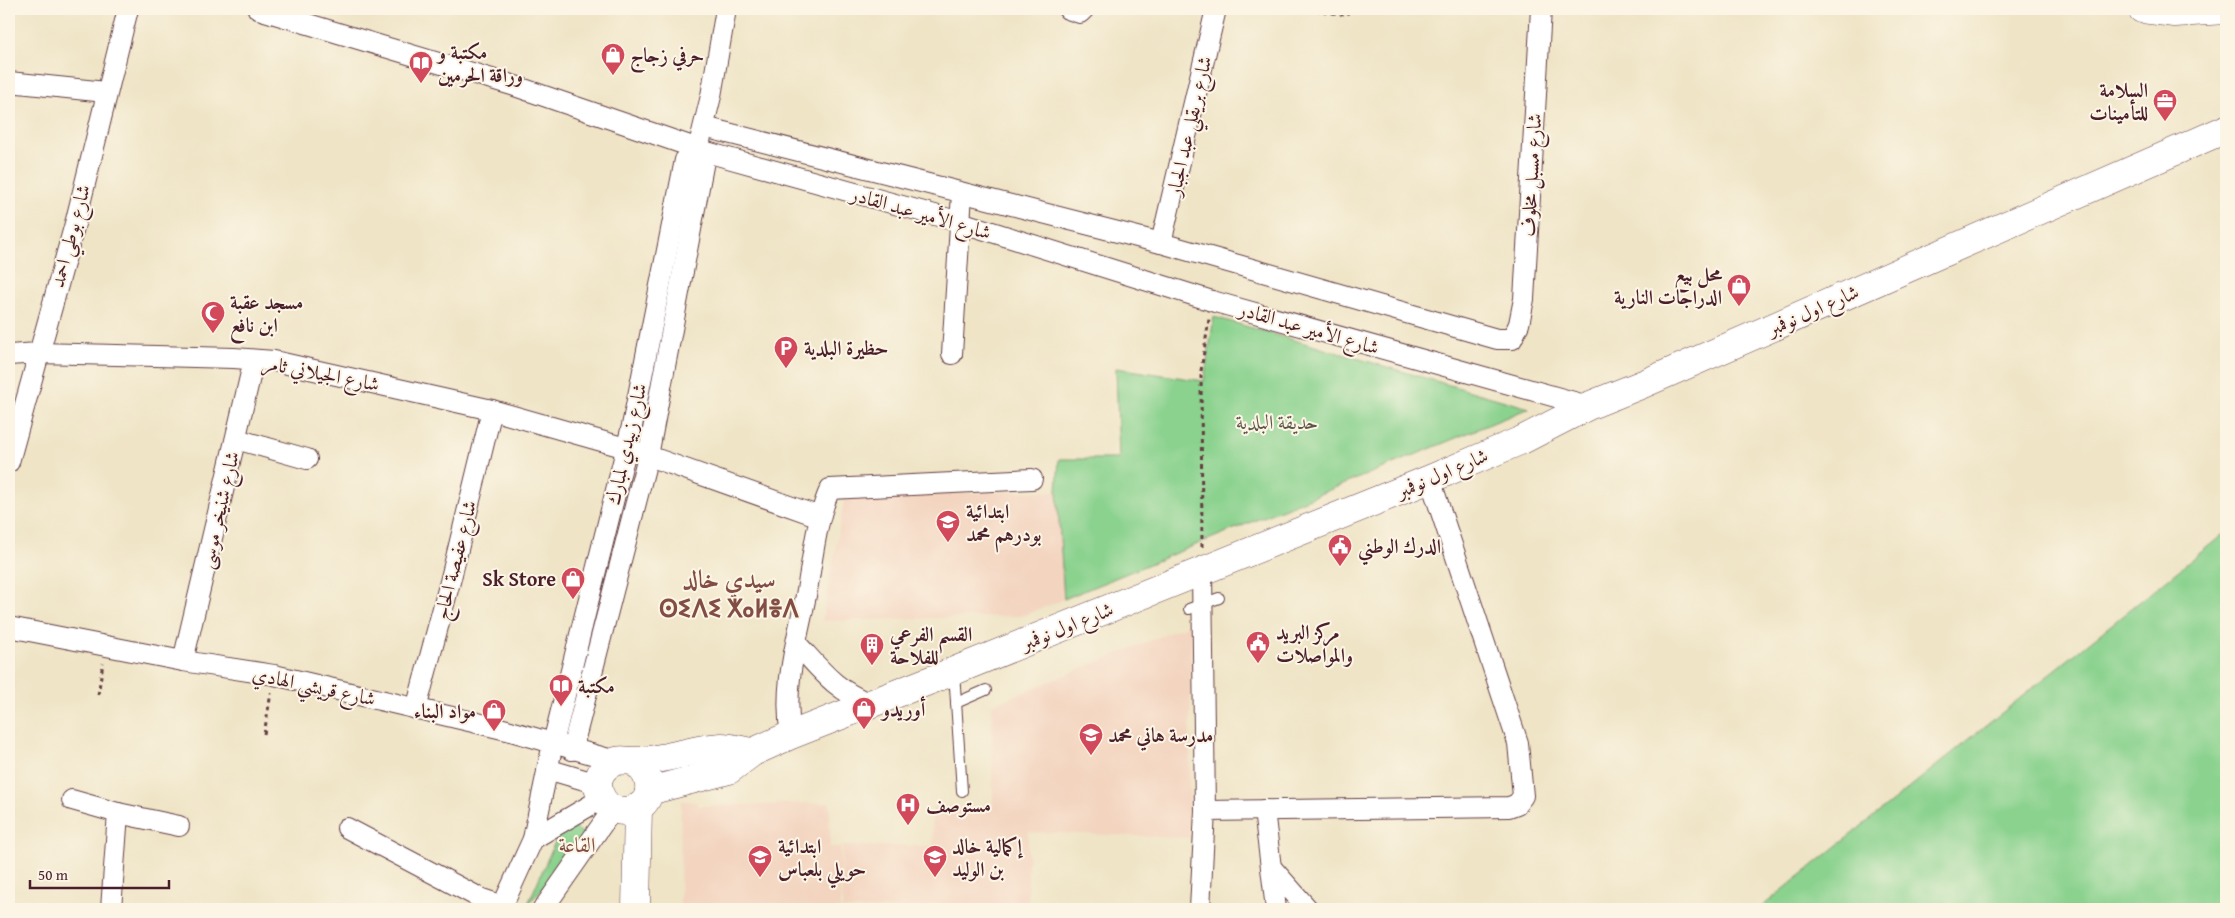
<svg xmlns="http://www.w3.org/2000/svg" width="2235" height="918" font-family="'Gentium Book Plus',Amiri,'Noto Sans Tifinagh',serif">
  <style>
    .built { fill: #f3d4bf }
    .green { fill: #8ad28e; stroke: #6a785c }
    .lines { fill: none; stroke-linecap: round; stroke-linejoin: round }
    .lane-casing { stroke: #633d42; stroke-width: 12 }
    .street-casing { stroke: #633d42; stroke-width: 22 }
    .secondary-casing { stroke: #633d42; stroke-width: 29 }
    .path { stroke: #633d42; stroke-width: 3; stroke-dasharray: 4 4; stroke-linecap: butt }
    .lane { stroke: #fff; stroke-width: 10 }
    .street { stroke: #fff; stroke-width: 20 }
    .secondary { stroke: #fff; stroke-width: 28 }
    .labels { text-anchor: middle; stroke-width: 4; stroke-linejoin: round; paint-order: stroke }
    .poi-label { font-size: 20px; font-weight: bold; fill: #4a1f2b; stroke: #fcf5e5; text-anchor: start }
    .street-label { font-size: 20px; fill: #4a1f2b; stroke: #fcf5e5 }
    .park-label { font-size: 20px; fill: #5d5549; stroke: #fcf5e5 }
    .neighbourhood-label { font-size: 21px; fill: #824e44; stroke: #fcf5e5 }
    .district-label { font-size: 25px; font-weight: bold; fill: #824e44; stroke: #fcf5e5 }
  </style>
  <rect width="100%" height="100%" fill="#fcf5e5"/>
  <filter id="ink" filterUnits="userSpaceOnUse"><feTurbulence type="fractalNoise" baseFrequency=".02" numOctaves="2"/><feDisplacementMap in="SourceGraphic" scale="10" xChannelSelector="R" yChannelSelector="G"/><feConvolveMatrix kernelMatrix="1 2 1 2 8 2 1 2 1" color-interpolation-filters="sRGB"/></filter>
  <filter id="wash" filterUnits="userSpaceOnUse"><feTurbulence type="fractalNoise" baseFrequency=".0096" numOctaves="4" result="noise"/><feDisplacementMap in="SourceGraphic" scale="20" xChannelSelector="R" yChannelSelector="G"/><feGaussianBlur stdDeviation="1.12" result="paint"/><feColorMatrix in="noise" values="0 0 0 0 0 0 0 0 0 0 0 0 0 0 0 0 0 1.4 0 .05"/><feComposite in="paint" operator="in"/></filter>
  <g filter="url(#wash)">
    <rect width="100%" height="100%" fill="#efe4c6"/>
    <g class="built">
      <polygon points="1057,491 1064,599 1022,616 822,621 845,496"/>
      <polygon points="1191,624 1189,838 1028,832 1028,909 842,909 842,846 933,846 932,807 993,807 992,705"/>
      <polygon points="681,801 697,802 698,806 830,803 830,847 841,847 840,909 680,909"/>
    </g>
    <g class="green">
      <polygon points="1214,317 1529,408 1064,599 1057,491 1059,459 1119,459 1116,368 1204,381"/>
      <polygon points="2226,532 2226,909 1759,909"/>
      <polygon points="569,824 584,834 585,842 528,904 533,909 512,909 513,906 519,903 528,904 562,826"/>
    </g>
  </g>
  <g filter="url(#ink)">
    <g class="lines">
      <defs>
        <g id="lane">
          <polyline points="1189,609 1219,598"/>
          <polyline points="954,672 962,791"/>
          <polyline points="956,703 986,690"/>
        </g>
        <g id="street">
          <polyline points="258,9 515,86 710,153 960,222 1212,301 1588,406"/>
          <polyline points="1068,9 1080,13 1084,9"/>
          <polyline points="9,82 106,92"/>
          <polyline points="704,127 1161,243 1497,339 1512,339 1519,324 1524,299 1541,9"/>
          <polyline points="1161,243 1216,9"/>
          <polyline points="952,354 962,193"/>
          <polyline points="9,355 38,353 234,358 274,361 492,410 626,448 820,517"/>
          <polyline points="236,439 307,459"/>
          <polyline points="9,462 76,220 128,9"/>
          <polyline points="9,627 183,661 274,675 507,730 616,761"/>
          <path d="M 797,644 C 822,671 835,690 871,704"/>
          <polyline points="183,661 254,360"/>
          <polyline points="416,709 451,578 492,410"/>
          <path d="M 791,735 C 782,685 798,639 807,590 C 813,557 816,520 830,489 L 1032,479"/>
          <polyline points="572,750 648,456 703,166 698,149 711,96 726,9"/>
          <polyline points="547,769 598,784"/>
          <polyline points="72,800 118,813 179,826"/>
          <polyline points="1264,810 1276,909"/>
          <polyline points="1205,811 1509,807 1517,804 1523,796 1518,743 1430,479"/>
          <polyline points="347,828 482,899 503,906"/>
          <polyline points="533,839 601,799"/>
          <polyline points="1271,867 1308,909"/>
          <polyline points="111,909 118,813"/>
          <polyline points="501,909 533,839 553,743 632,426 685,160 698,149"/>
          <polyline points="543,909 613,809"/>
          <polyline points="1200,909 1205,811 1202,571"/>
        </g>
        <g id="secondary">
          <polyline points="2142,9 2175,13 2226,10"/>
          <path d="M 634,762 C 656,775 655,809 626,811 C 600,813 587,778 610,764 C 619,758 626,761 635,761 C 665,761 693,748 722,747 C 732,747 743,751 753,752"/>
          <polyline points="649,791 729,770 753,752 791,735 954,671 1430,479 1522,440 1588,406 1643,384 2226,129"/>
          <polyline points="636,909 638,807"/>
        </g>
      </defs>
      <use href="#lane" class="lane-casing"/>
      <use href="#street" class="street-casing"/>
      <use href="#secondary" class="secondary-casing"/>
      <g class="path">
        <polyline points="1308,9 1347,15 1348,9"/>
        <polyline points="1202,547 1201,371 1209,319"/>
        <polyline points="98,695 103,663"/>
        <polyline points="264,734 271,693"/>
      </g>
      <use href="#lane" class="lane"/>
      <use href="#street" class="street"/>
      <use href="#secondary" class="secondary"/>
    </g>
  </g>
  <defs>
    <symbol id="shop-pin" viewBox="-11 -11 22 30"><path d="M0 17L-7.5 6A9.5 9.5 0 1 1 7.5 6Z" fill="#d1495b" stroke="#fcf5e5"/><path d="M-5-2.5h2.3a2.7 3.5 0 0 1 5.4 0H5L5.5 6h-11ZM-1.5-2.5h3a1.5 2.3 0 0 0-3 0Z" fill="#fff"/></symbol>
    <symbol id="library-pin" viewBox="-11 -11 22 30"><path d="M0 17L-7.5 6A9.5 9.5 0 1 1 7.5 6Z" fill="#d1495b" stroke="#fcf5e5"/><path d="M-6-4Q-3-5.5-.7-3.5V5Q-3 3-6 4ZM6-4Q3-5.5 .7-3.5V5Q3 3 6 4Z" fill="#fff"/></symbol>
    <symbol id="office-pin" viewBox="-11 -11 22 30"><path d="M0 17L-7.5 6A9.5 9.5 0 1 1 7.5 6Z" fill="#d1495b" stroke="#fcf5e5"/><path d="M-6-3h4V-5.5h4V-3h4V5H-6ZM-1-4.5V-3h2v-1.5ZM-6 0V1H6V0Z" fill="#fff"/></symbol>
    <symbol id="mosque-pin" viewBox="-11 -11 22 30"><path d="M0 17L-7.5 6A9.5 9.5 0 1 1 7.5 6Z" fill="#d1495b" stroke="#fcf5e5"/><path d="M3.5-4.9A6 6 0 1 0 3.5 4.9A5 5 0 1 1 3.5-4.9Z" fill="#fff"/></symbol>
    <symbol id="parking-pin" viewBox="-11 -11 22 30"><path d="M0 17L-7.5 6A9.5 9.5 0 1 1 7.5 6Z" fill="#d1495b" stroke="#fcf5e5"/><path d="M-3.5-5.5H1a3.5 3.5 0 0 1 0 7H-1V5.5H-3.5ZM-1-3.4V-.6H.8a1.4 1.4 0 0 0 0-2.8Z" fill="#fff"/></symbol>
    <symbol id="school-pin" viewBox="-11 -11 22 30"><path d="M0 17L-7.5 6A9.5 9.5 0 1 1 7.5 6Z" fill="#d1495b" stroke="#fcf5e5"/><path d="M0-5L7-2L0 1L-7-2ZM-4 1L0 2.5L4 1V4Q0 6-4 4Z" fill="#fff"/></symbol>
    <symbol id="civic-pin" viewBox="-11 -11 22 30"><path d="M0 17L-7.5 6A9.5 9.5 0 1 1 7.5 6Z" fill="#d1495b" stroke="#fcf5e5"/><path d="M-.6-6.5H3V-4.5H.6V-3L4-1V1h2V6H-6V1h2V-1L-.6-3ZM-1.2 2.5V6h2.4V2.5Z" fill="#fff"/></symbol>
    <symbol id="building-pin" viewBox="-11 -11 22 30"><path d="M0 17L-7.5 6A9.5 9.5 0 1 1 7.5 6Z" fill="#d1495b" stroke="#fcf5e5"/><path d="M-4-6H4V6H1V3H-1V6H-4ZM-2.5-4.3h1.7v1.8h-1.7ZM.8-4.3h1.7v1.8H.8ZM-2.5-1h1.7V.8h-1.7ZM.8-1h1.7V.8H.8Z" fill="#fff"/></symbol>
    <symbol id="hospital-pin" viewBox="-11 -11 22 30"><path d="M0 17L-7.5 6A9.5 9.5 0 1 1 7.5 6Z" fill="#d1495b" stroke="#fcf5e5"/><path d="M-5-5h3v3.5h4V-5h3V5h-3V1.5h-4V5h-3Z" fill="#fff"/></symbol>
  </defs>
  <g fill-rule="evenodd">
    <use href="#shop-pin" x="599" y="41" width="28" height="38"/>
    <use href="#library-pin" x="407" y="49" width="28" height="38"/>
    <use href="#office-pin" x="2151" y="87" width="28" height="38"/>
    <use href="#shop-pin" x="1725" y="272" width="28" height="38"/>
    <use href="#mosque-pin" x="199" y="299" width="28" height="38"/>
    <use href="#parking-pin" x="772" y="334" width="28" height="38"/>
    <use href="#school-pin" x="934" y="508" width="28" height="38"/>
    <use href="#civic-pin" x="1326" y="532" width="28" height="38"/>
    <use href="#shop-pin" x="559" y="565" width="28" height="38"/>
    <use href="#civic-pin" x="1244" y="629" width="28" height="38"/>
    <use href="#building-pin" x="858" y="631" width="28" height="38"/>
    <use href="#library-pin" x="547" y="672" width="28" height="38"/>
    <use href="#shop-pin" x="850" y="695" width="28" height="38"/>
    <use href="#shop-pin" x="480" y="697" width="28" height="38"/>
    <use href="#school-pin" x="1077" y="721" width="28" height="38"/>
    <use href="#hospital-pin" x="894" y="791" width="28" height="38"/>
    <use href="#school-pin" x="746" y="843" width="28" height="38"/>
    <use href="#school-pin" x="921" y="843" width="28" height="38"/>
  </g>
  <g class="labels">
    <g class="poi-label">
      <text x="438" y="59">مكتبة و<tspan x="438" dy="23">وراقة الحرمين</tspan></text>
      <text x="630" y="62">حرفي زجاج</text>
      <text x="2148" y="97" text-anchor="end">السلامة<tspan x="2148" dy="23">للتأمينات</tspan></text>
      <text x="1722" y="281" text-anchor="end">محل بيع<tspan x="1722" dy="23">الدراجات النارية</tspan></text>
      <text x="230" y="309">مسجد عقبة<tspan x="230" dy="23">ابن نافع</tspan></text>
      <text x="804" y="355">حظيرة البلدية</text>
      <text x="966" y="518">ابتدائية<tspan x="966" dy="23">بودرهم محمد</tspan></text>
      <text x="1358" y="553">الدرك الوطني</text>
      <text x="556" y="586" text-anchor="end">Sk Store</text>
      <text x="1276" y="639">مركز البريد<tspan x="1276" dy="23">والمواصلات</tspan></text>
      <text x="890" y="641">القسم الفرعي<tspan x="890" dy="23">للفلاحة</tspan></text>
      <text x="578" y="693">مكتبة</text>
      <text x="882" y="716">أوريدو</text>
      <text x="476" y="718" text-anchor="end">مواد البناء</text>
      <text x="1108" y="742">مدرسة هاني محمد</text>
      <text x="926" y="812">مستوصف</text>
      <text x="778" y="853">ابتدائية<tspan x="778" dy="23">حويلي بلعباس</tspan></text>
      <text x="952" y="853">إكمالية خالد<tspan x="952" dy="23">بن الوليد</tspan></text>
    </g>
    <g class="street-label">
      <text transform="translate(1189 126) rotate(-77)" y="7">شارع بريقلي عبد الجبار</text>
      <text transform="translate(1531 175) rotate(-87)" y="7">شارع مسبل مخلوف</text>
      <text transform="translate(921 213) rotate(16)" y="7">شارع الأمير عبد القادر</text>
      <text transform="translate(70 236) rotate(-75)" y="7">شارع بوطي احمد</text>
      <text transform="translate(1813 310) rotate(-24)" y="7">شارع اول نوفمبر</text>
      <text transform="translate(1309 328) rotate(16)" y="7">شارع الأمير عبد القادر</text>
      <text transform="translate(321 373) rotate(11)" y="7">شارع الجيلاني ثامر</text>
      <text transform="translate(626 444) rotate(-77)" y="7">شارع زبيدي لمبارك</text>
      <text transform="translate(1442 473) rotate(-23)" y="7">شارع اول نوفمبر</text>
      <text transform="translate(219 510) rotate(-77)" y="7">شارع شنيخر موسى</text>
      <text transform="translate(455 560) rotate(-76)" y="7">شارع عفيصة الحاج</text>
      <text transform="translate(1067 626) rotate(-22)" y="7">شارع اول نوفمبر</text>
      <text transform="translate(314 686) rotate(12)" y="7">شارع قريشي الهادي</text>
    </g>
    <g class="park-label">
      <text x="1277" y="429">حديقة البلدية</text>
    </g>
    <g class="neighbourhood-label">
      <text x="577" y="852">القاعة</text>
    </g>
    <g class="district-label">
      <text x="729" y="588">سيدي خالد<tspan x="729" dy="29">ⵙⵉⴷⵉ ⵅⴰⵍⴻⴷ</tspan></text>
    </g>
  </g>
  <rect width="2235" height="918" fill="none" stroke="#fcf5e5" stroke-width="30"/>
  <path d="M30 880v8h139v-8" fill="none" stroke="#4a1f2b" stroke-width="2.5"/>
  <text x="38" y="880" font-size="15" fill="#4a1f2b" stroke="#fcf5e5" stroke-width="4" paint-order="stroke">50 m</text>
</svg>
